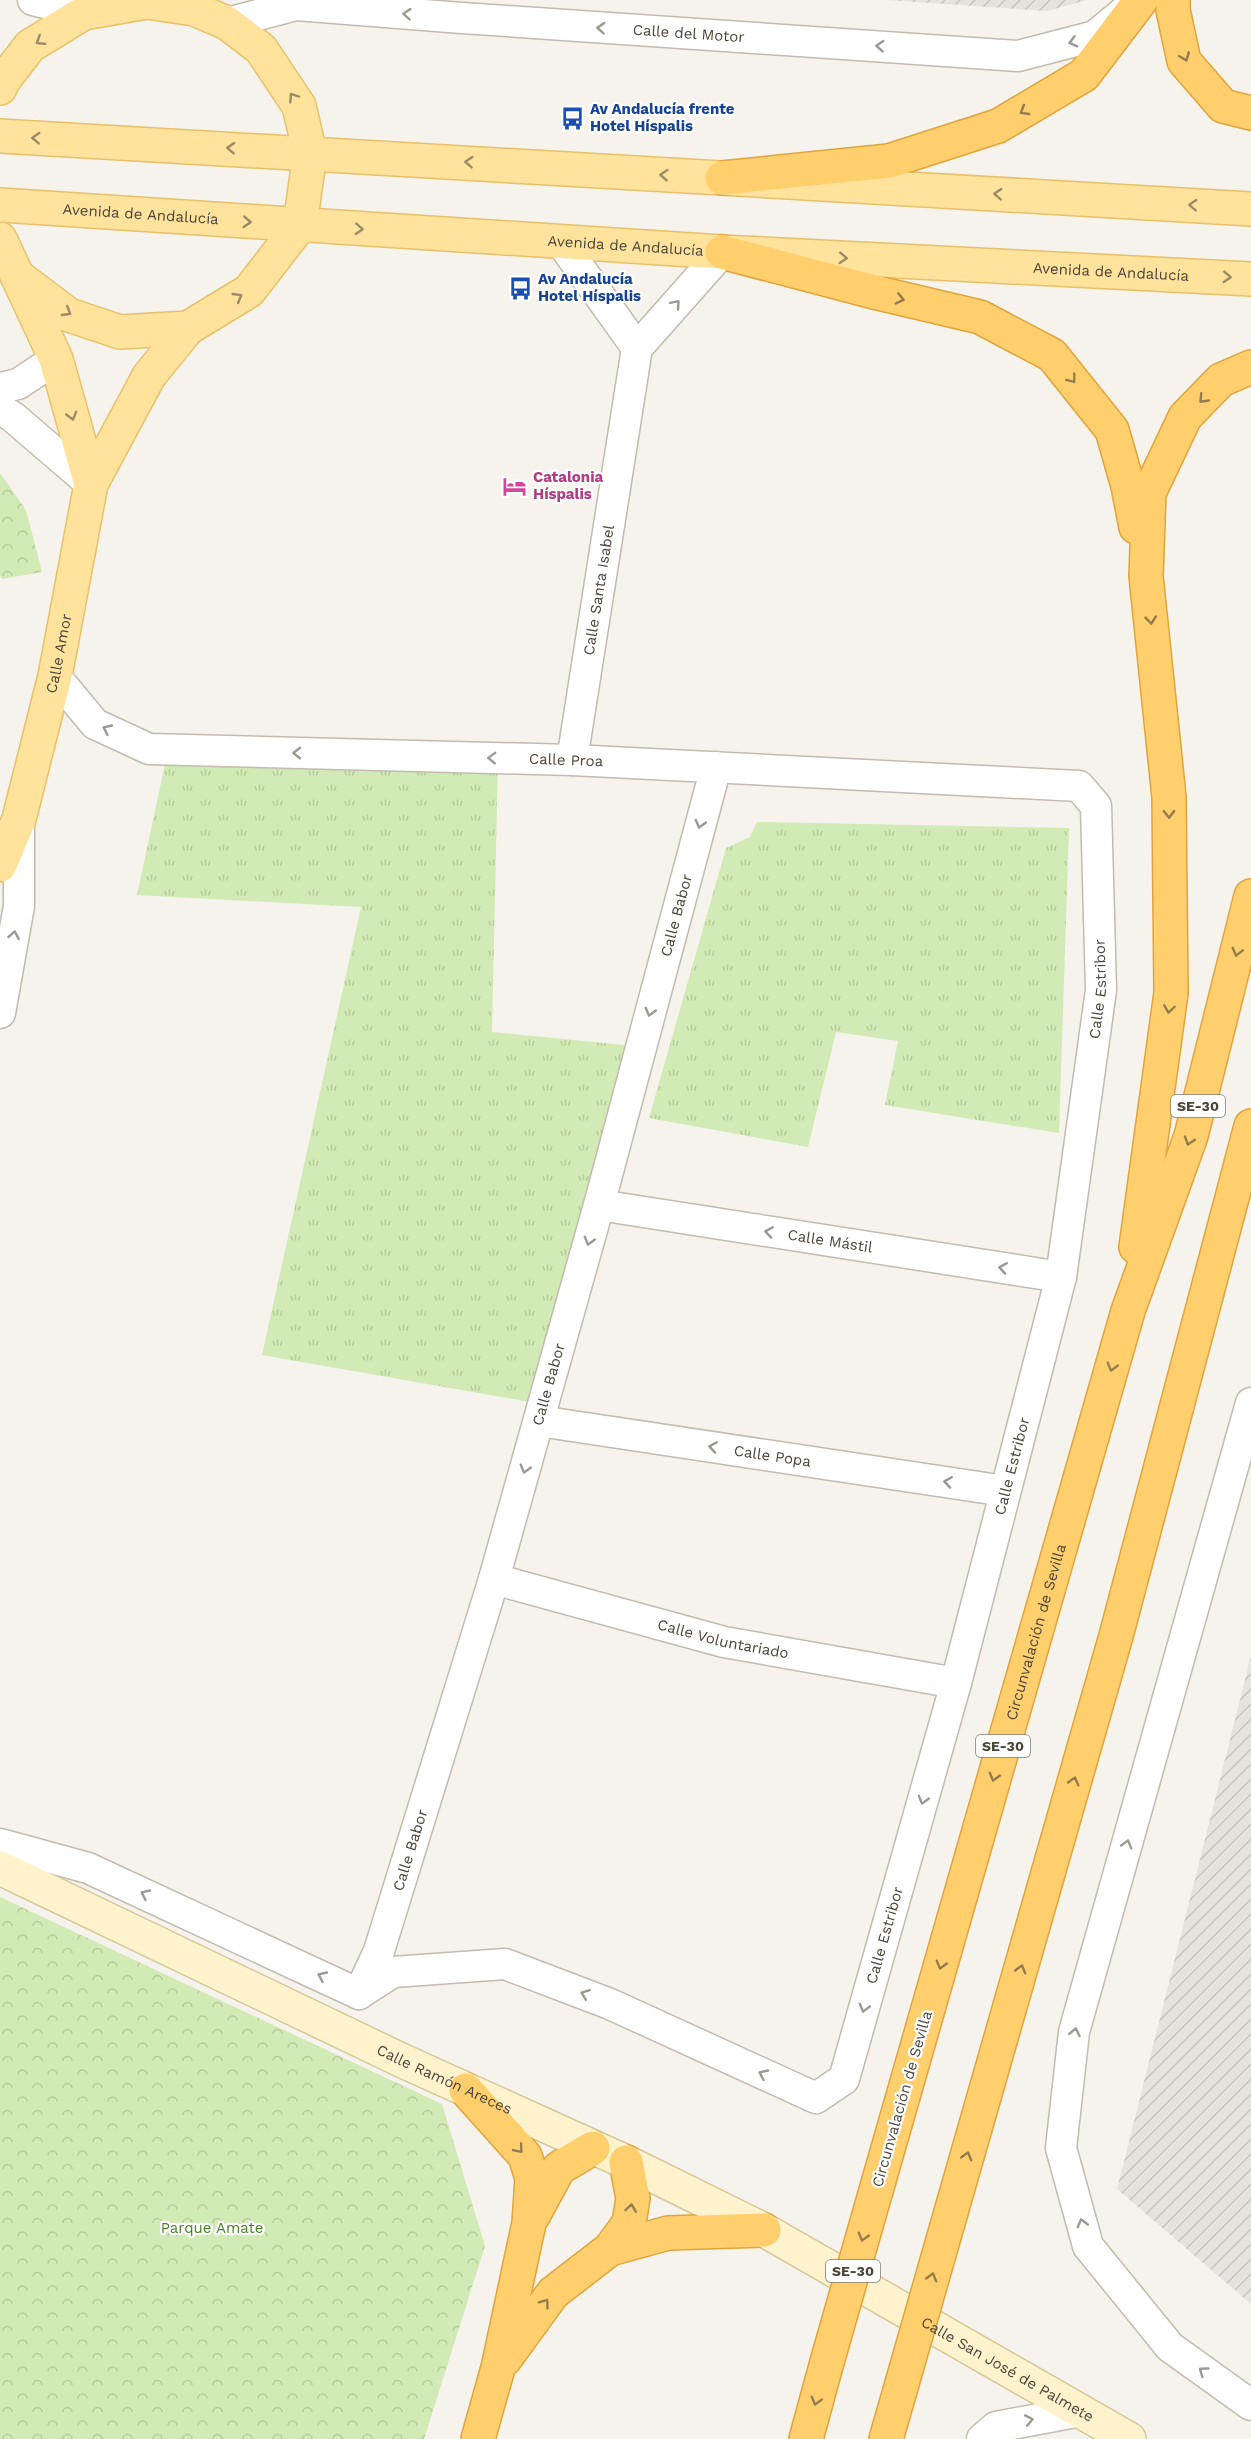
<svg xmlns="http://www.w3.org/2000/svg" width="1251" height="2439" font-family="'Work Sans',sans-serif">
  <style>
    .industrial { fill: url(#industrial-furrows) }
    .grass { fill: url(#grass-tufts) }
    .forest { fill: url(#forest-crowns) }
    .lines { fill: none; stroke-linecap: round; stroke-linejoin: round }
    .street-casing { stroke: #c2bbae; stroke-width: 33 }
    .secondary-casing { stroke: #d6c79b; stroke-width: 36 }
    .primary-casing { stroke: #e6c16a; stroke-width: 36 }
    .highway-casing { stroke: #e0a43c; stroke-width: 36 }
    .street { stroke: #fff; stroke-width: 30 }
    .secondary { stroke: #fff3cd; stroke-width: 33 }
    .primary { stroke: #ffe39c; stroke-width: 33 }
    .highway { stroke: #ffcf6e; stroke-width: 33 }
    .highway-bridge-casing { stroke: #e0a43c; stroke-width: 36; stroke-linecap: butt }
    .highway-bridge { stroke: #ffcf6e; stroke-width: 33 }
    .oneway { stroke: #9c9892 }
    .oneway2 { stroke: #9c8c66 }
    .oneway3 { stroke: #937c4e }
    .labels { text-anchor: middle; stroke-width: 4.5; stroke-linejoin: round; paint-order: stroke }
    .shield { fill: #fff; stroke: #817c74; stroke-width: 1.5 }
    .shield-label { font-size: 14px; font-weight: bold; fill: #4b4439 }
    .street-label { font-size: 15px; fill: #4b4439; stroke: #fff }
    .transit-label { font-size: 15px; font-weight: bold; fill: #164399; stroke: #fff; text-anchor: start }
    .hotel-label { font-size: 15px; font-weight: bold; fill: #b23c85; stroke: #fff; text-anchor: start }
    .park-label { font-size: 15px; fill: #4a7f2a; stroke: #fff }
  </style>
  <defs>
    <pattern id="industrial-furrows" width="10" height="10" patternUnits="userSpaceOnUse" patternTransform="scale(1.5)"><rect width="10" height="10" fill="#e6e2dd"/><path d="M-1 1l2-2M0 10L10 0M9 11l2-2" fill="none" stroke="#c7c3be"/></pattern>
    <pattern id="grass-tufts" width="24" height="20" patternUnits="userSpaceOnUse" patternTransform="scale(1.5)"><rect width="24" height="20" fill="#d2eab5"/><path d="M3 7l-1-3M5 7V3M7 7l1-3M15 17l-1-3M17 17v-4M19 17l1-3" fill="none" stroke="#b6ca9c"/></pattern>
    <pattern id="forest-crowns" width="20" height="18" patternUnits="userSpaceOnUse" patternTransform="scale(1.5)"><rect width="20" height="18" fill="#d2eab5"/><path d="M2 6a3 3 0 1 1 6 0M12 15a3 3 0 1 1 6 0" fill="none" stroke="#b6ca9c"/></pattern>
  </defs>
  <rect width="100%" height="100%" fill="#f6f3ec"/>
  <g class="industrial">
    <polygon points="886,0 1087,0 1047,11"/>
    <polygon points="1251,1656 1251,2304 1117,2189"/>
  </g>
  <g class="grass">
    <polygon points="168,750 498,758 492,1032 634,1046 536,1403 262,1355 361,907 137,895"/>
    <polygon points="757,822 1069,828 1059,1133 885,1105 898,1041 836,1032 808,1147 649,1118 726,848 750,837"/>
  </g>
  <g class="forest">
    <polygon points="0,473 26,510 42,572 2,579 0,576"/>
    <polygon points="0,1897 442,2104 485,2246 424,2439 0,2439"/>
  </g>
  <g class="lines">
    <defs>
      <g id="street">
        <polyline points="33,0 84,13"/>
        <path id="s1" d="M 227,23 L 296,5 L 462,18 L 1018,56 L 1095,36 L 1125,11"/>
        <polyline points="561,242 637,348"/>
        <polyline points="0,388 18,384 56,359"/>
        <polyline points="0,409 13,417 91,484"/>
        <path id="s2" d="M 572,760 L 637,348 L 722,252"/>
        <polyline points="0,1013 19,906 19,823"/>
        <path id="s3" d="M 599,1205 L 1061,1277"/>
        <polyline points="1251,1403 1074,2032 1061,2148 1088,2246 1170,2347 1251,2405"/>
        <path id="s4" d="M 539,1421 L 1005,1491"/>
        <path id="s5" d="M 494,1579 L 724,1642 L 956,1683"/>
        <path id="s6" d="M 0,1844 L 88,1868 L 359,1994 L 393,1972 L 505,1964 L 610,2004 L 816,2098 L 844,2079 L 956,1683 L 1061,1277 L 1101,990 L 1096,806 L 1079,786 L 572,760 L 149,749 L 95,724 L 55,676"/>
        <path id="s7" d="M 359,1994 L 379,1951 L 494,1579 L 599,1205 L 716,767"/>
        <polyline points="982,2439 996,2427 1081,2411"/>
      </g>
      <g id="secondary">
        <path id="s8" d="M 0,1868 L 403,2061 L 626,2162 L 764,2230 L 1129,2439"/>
      </g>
      <g id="primary">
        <polyline points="0,88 3,81 30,46 84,13 147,2 194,9 227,23 261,49 299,106 310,153 300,225 249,291 188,328 120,332 69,315 20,278"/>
        <polyline points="0,136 1251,209"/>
        <path id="s9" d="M 0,205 L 722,252 L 1251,279"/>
        <polyline points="0,239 56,359 91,484"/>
        <path id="s10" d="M 0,865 L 19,819 L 55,676 L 91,484 L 149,376 L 188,328"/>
      </g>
      <g id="highway">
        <polyline points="1173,0 1173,10 1184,61 1223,106 1251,113"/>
        <polyline points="722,178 889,161 998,126 1084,75 1141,0"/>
        <polyline points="722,252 878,293 980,317 1052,355 1112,430 1128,486 1136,527"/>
        <polyline points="1136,1247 1171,993 1169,797 1146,576 1149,493 1185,417 1221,380 1251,367"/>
        <polyline points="466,2090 525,2156 532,2178 529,2223 498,2368 478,2439"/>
        <path id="s11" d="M 879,2180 L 1128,1311 L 1191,1136 L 1251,896"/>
        <polyline points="951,2212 1116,1636 1251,1126"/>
        <polyline points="533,2216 559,2168 593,2148"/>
        <polyline points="610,2249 629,2223 633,2198 626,2162"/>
        <polyline points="505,2359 553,2293 610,2249 668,2233 764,2230"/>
        <polyline points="806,2439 827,2362"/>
        <polyline points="886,2439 899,2394"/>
      </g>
    </defs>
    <use href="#street" class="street-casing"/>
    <use href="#secondary" class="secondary-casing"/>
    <use href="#primary" class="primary-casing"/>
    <use href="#highway" class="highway-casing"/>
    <use href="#street" class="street"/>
    <use href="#secondary" class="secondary"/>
    <use href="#primary" class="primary"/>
    <use href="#highway" class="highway"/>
    <defs>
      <g id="highway-bridge">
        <polyline points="827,2362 879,2180"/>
        <polyline points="899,2394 951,2212"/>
      </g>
    </defs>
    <use href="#highway-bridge" class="highway-bridge-casing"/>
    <use href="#highway-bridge" class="highway-bridge"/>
  </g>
  <defs><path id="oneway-chevron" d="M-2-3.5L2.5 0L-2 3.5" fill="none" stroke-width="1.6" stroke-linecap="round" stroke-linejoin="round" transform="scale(1.5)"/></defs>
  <g class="oneway">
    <use href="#oneway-chevron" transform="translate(407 14) rotate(-175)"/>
    <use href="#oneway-chevron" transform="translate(601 28) rotate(-176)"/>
    <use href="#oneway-chevron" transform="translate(1073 42) rotate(165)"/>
    <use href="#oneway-chevron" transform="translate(880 46) rotate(-176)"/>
    <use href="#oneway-chevron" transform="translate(676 304) rotate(-49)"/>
    <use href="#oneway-chevron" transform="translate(107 729) rotate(-155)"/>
    <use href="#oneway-chevron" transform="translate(297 753) rotate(-179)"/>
    <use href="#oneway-chevron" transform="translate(492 758) rotate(-178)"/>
    <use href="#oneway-chevron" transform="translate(700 824) rotate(105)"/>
    <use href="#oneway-chevron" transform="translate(14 935) rotate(-80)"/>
    <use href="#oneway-chevron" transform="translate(650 1012) rotate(105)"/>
    <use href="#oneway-chevron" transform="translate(769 1232) rotate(-171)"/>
    <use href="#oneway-chevron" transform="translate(589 1241) rotate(106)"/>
    <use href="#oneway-chevron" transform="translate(1003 1268) rotate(-171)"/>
    <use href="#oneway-chevron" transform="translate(713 1447) rotate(-171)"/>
    <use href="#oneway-chevron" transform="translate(525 1469) rotate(106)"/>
    <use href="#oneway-chevron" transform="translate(948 1482) rotate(-171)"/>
    <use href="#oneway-chevron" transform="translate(923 1800) rotate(106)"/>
    <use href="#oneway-chevron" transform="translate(1127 1844) rotate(-74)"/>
    <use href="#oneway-chevron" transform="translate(145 1894) rotate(-155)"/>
    <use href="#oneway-chevron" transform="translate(322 1976) rotate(-155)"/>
    <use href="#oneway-chevron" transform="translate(585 1994) rotate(-159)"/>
    <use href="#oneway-chevron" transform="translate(864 2008) rotate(106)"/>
    <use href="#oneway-chevron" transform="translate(1075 2032) rotate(-79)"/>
    <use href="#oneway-chevron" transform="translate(763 2074) rotate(-155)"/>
    <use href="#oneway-chevron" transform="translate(1082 2223) rotate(-105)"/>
    <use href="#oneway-chevron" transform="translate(1203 2371) rotate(-144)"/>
    <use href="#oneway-chevron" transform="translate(1029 2420) rotate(-11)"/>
  </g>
  <g class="oneway2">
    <use href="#oneway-chevron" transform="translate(40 41) rotate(148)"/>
    <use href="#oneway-chevron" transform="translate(293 97) rotate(-124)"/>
    <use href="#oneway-chevron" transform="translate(36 138) rotate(-177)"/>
    <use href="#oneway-chevron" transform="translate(231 148) rotate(-177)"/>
    <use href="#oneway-chevron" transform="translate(469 162) rotate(-176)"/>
    <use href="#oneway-chevron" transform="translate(664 175) rotate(-176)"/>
    <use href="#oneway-chevron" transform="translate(998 194) rotate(-177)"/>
    <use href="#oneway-chevron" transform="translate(1193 205) rotate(-177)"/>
    <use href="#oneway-chevron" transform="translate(247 222) rotate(4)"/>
    <use href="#oneway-chevron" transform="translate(359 229) rotate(3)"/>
    <use href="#oneway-chevron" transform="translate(843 258) rotate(3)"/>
    <use href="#oneway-chevron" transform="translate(1227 277) rotate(3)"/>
    <use href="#oneway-chevron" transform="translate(238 297) rotate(-31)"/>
    <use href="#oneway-chevron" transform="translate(67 312) rotate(31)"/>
    <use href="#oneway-chevron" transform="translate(72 416) rotate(74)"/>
  </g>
  <g class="oneway3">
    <use href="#oneway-chevron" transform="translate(1185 57) rotate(69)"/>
    <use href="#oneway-chevron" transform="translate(1024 111) rotate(149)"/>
    <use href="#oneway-chevron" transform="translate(900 299) rotate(13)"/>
    <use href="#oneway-chevron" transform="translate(1072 379) rotate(52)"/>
    <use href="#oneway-chevron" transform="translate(1203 399) rotate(134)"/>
    <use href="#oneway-chevron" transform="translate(1151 620) rotate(84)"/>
    <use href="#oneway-chevron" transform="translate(1169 814) rotate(89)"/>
    <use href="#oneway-chevron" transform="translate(1237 952) rotate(104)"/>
    <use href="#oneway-chevron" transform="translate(1169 1009) rotate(98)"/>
    <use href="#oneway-chevron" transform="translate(1189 1141) rotate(108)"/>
    <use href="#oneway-chevron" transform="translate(1112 1367) rotate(106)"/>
    <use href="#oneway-chevron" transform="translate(994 1777) rotate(106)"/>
    <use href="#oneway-chevron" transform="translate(1074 1781) rotate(-74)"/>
    <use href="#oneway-chevron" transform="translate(941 1965) rotate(106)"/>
    <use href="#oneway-chevron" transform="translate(1021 1969) rotate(-74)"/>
    <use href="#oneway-chevron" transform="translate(519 2149) rotate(50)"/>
    <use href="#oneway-chevron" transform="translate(967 2156) rotate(-74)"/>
    <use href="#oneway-chevron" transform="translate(631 2208) rotate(-82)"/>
    <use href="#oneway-chevron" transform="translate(863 2237) rotate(106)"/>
    <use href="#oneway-chevron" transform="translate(932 2277) rotate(-74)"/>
    <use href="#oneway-chevron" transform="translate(545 2303) rotate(-54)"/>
    <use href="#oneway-chevron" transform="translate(816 2401) rotate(106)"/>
  </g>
  <defs>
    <symbol id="bus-bare" viewBox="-9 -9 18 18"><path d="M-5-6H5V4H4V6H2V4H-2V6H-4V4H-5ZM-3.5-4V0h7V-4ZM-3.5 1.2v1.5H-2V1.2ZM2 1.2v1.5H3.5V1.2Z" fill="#1a4fb4" stroke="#fff" stroke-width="2.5" paint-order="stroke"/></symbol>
    <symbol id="hotel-bare" viewBox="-9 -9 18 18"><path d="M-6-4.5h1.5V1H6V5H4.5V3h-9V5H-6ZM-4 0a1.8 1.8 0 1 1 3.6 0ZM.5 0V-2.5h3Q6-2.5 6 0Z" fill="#d1479c" stroke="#fff" stroke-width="2.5" paint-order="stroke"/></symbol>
  </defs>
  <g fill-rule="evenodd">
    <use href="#bus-bare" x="556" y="102" width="33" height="33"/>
    <use href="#bus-bare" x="504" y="272" width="33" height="33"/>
    <use href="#hotel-bare" x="498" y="470" width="33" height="33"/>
  </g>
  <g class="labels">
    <g class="shield">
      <rect x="1171" y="1095" width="54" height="22" rx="4.5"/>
      <rect x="976" y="1735" width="54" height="22" rx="4.5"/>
      <rect x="826" y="2260" width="54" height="22" rx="4.5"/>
    </g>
    <g class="shield-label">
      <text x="1198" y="1111">SE-30</text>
      <text x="1003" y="1751">SE-30</text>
      <text x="853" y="2276">SE-30</text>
    </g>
    <g class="street-label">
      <text dy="5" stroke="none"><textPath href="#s1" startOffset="465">Calle del Motor</textPath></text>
      <text dy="5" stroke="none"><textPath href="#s9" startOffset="141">Avenida de Andalucía</textPath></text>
      <text dy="5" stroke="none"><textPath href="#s9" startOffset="627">Avenida de Andalucía</textPath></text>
      <text dy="5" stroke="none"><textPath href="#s9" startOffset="1113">Avenida de Andalucía</textPath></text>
      <text dy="5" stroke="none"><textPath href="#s2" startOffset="172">Calle Santa Isabel</textPath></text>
      <text dy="5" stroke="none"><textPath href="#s10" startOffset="220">Calle Amor</textPath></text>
      <text transform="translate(566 760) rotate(2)" y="5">Calle Proa</text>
      <text dy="5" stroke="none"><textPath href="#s7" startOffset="1125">Calle Babor</textPath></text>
      <text dy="5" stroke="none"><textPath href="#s6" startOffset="2037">Calle Estribor</textPath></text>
      <text dy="5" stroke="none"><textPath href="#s3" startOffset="234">Calle Mástil</textPath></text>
      <text dy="5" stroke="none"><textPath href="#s7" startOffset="639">Calle Babor</textPath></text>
      <text dy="5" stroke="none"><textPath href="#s4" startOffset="236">Calle Popa</textPath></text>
      <text dy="5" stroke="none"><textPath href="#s6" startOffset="1551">Calle Estribor</textPath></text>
      <text dy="5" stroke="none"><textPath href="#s11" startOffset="570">Circunvalación de Sevilla</textPath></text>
      <text dy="5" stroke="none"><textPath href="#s5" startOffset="237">Calle Voluntariado</textPath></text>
      <text dy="5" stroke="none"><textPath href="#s7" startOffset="153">Calle Babor</textPath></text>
      <text dy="5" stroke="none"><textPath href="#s6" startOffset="1065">Calle Estribor</textPath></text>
      <text dy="5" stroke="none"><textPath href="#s8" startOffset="492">Calle Ramón Areces</textPath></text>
      <text transform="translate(902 2099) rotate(-74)" y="5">Circunvalación de Sevilla</text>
      <text dy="5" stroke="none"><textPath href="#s8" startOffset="1126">Calle San José de Palmete</textPath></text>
    </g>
    <g class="transit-label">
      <text x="590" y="114">Av Andalucía frente<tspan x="590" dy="17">Hotel Híspalis</tspan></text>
      <text x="538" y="284">Av Andalucía<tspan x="538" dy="17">Hotel Híspalis</tspan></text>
    </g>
    <g class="hotel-label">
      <text x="533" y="482">Catalonia<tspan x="533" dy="17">Híspalis</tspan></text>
    </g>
    <g class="park-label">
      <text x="212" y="2233">Parque Amate</text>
    </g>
  </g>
</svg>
